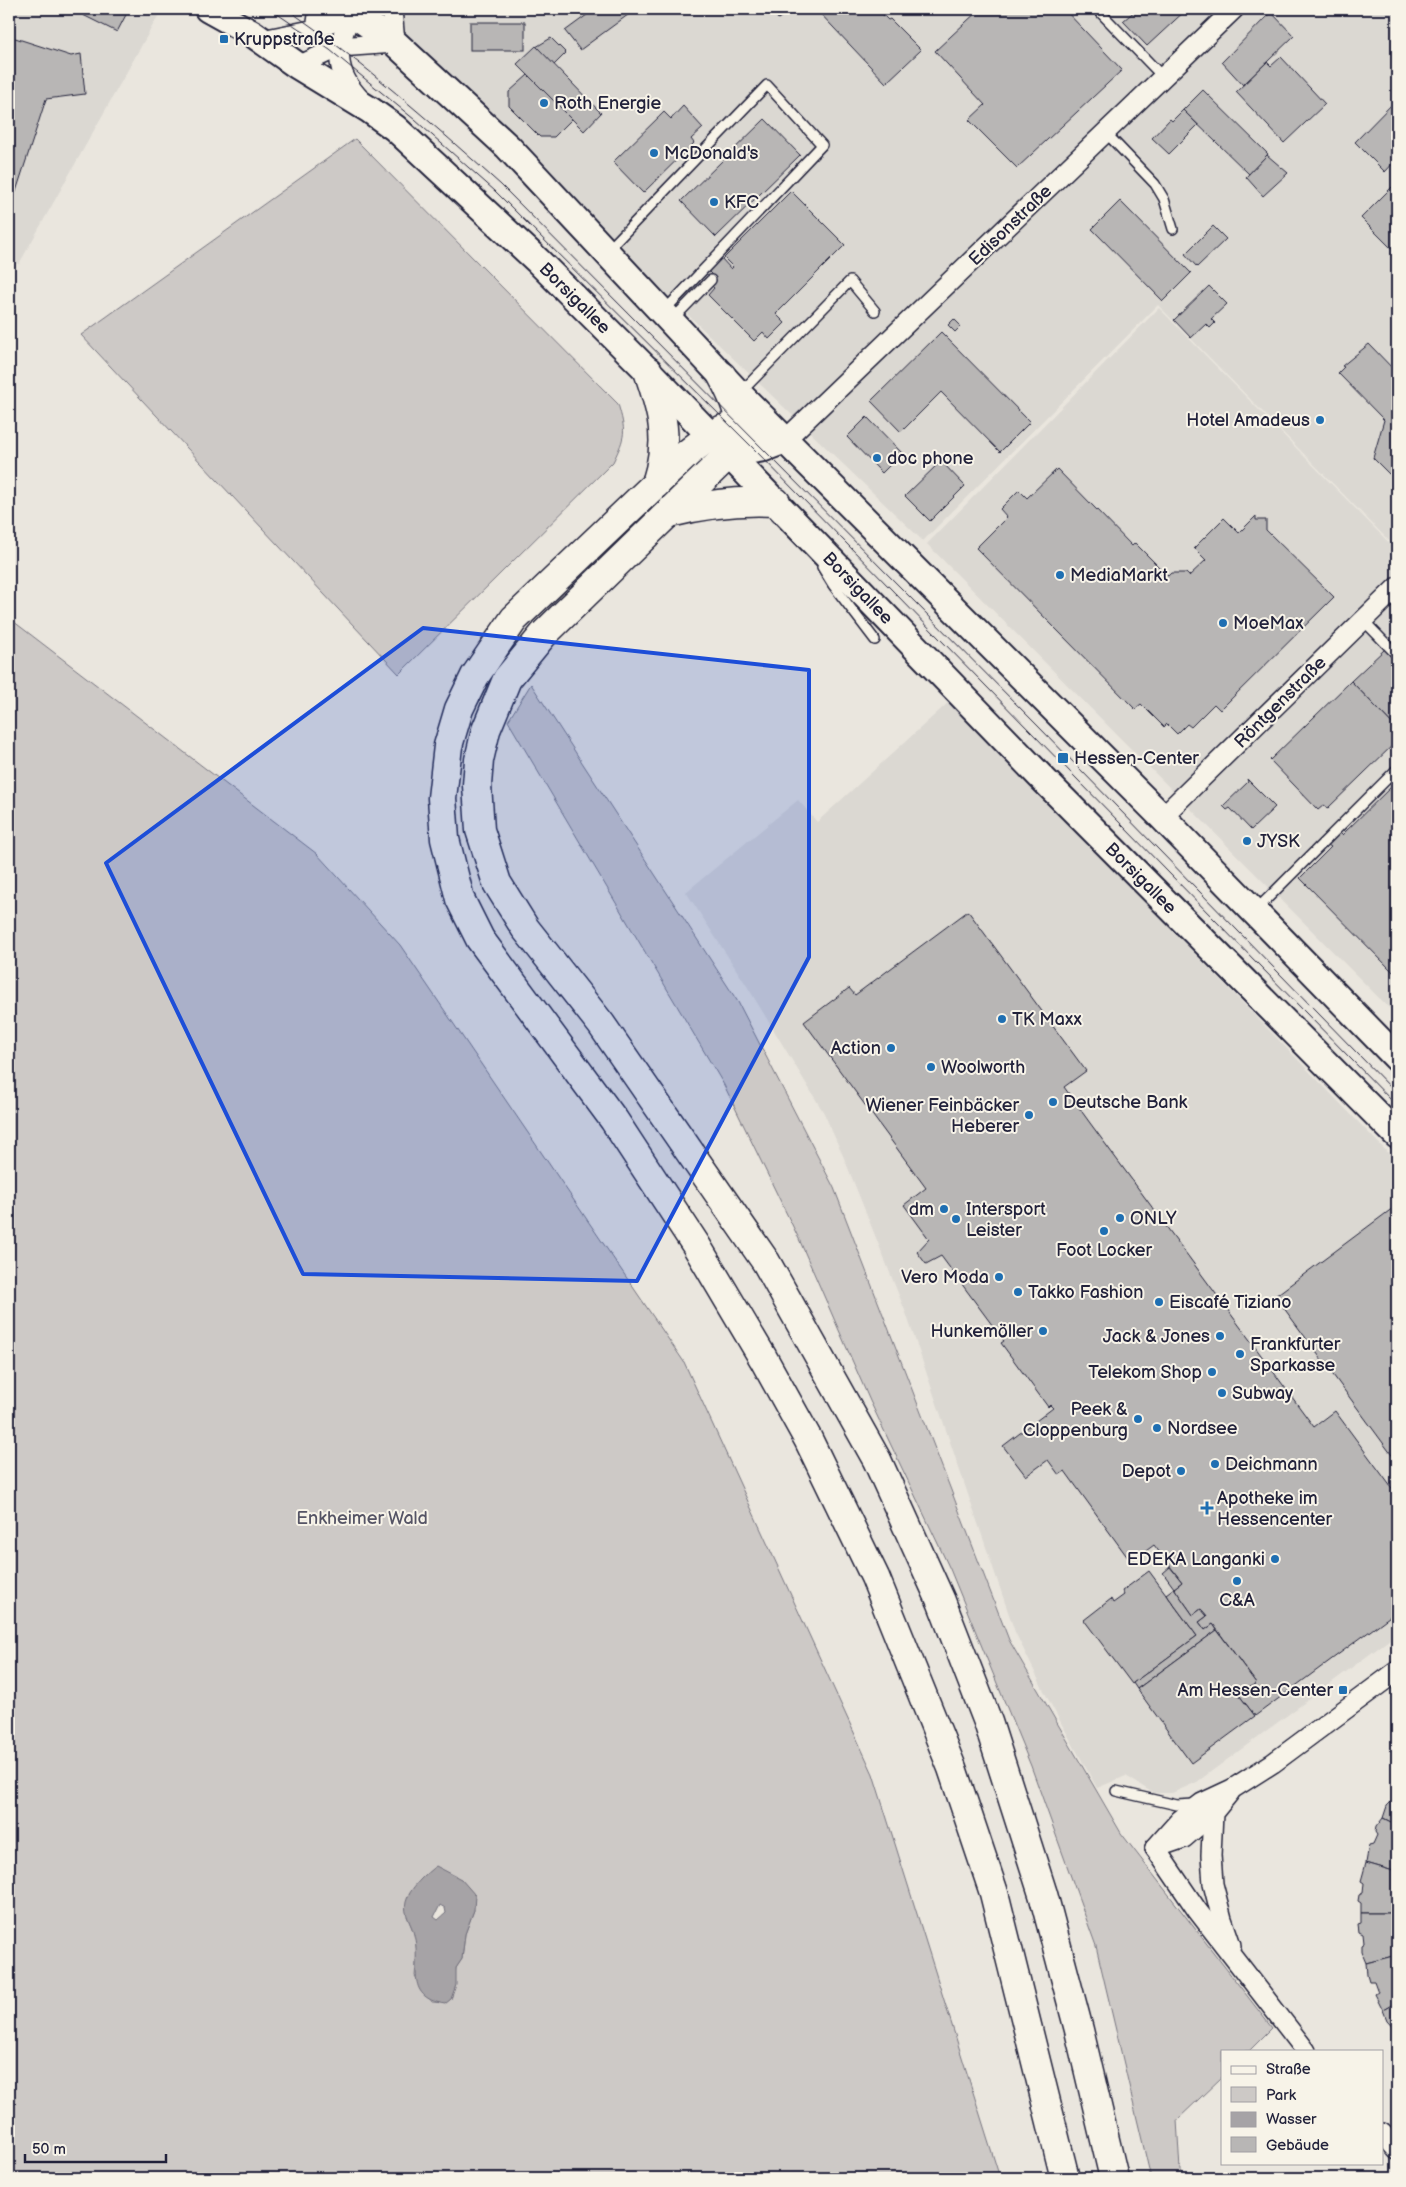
<svg xmlns="http://www.w3.org/2000/svg" width="1406" height="2187" font-family="'Balsamiq Sans',sans-serif">
  <style>
    .built { fill: #dbd8d2 }
    .green { fill: #cdc9c6; stroke: #787680; fill-rule: evenodd }
    .water { fill: #a6a3a6; stroke: #716f7b; fill-rule: evenodd }
    .building { fill: #b8b6b5; stroke: #22223b }
    .lines { fill: none; stroke-linecap: round; stroke-linejoin: round }
    .service-casing { stroke: #22223b; stroke-width: 12 }
    .minor-casing { stroke: #22223b; stroke-width: 22 }
    .secondary-casing { stroke: #22223b; stroke-width: 30 }
    .motorway-casing { stroke: #22223b; stroke-width: 31 }
    .service { stroke: #f7f3e8; stroke-width: 9 }
    .minor { stroke: #f7f3e8; stroke-width: 19 }
    .secondary { stroke: #f7f3e8; stroke-width: 26 }
    .motorway { stroke: #f7f3e8; stroke-width: 28 }
    .tram { stroke: #22223b; stroke-width: 1 }
    .marked { fill: #1d4ed8; fill-opacity: 0.2; stroke: #1d4ed8; stroke-width: 4; stroke-linejoin: round }
    .poi-dot { fill: #1f6fb2; stroke: #f7f3e8; stroke-width: 2 }
    .labels { text-anchor: middle; stroke-width: 4; stroke-linejoin: round; paint-order: stroke }
    .poi-label { font-size: 18px; fill: #22223b; stroke: #f7f3e8; text-anchor: start }
    .street-label { font-size: 18px; fill: #22223b; stroke: #f7f3e8 }
    .park-label { font-size: 18px; fill: #555465; stroke: #f7f3e8 }
  </style>
  <rect width="100%" height="100%" fill="#eae6de"/>
  <filter id="ink" filterUnits="userSpaceOnUse"><feTurbulence type="fractalNoise" baseFrequency=".02" numOctaves="2"/><feDisplacementMap in="SourceGraphic" scale="10" xChannelSelector="R" yChannelSelector="G"/><feConvolveMatrix kernelMatrix="1 2 1 2 8 2 1 2 1" color-interpolation-filters="sRGB"/></filter>
  <g filter="url(#ink)">
    <g class="built">
      <polygon points="9,9 162,9 19,264 9,260"/>
      <polygon points="370,9 1397,9 1397,549 1158,305 923,541"/>
      <polygon points="1159,308 1397,551 1397,1016 927,544"/>
      <polygon points="950,701 1397,1162 1397,1634 1197,1782 1172,1793 1153,1793 1126,1776 1097,1788 1049,1701 1015,1632 906,1313 844,1158 824,1113 747,986 686,892 798,800 817,822"/>
    </g>
    <g class="green">
      <path d="M 355,139 L 618,404 C 626,432 626,435 613,462 L 399,674 L 81,335 Z"/>
      <path d="M 9,618 L 317,854 L 400,945 L 684,1362 L 873,1774 L 1000,2178 L 9,2178 ZM 461,1879 L 474,1910 L 465,1934 L 462,1959 L 456,1968 L 451,1998 L 445,2003 L 432,2002 L 415,1976 L 417,1953 L 415,1935 L 407,1916 Z"/>
      <polygon points="531,684 738,1002 834,1188 1009,1640 1121,1833 1272,2028 1249,2051 1222,2051 1222,2077 1177,2120 1180,2170 1188,2178 1151,2178 1096,1946 1031,1766 950,1569 870,1401 799,1239 724,1085 508,721"/>
    </g>
    <path class="water" d="M 436,1866 L 461,1879 L 475,1895 L 474,1910 L 465,1934 L 462,1959 L 456,1968 L 456,1985 L 451,1999 L 445,2004 C 402,1997 422,1964 414,1935 C 412,1924 403,1914 406,1902 C 409,1889 426,1873 436,1866 ZM 440,1905 L 445,1908 L 446,1913 L 438,1920 L 434,1917 Z"/>
    <g class="building">
      <polygon points="71,9 129,9 117,32"/>
      <polygon points="595,9 636,9 580,50 565,31"/>
      <polygon points="771,9 792,9 778,19"/>
      <polygon points="816,9 880,9 878,10 888,20 890,19 921,50 886,83"/>
      <polygon points="980,9 1064,9 1122,70 1017,168 969,120 985,105 935,51"/>
      <polygon points="1137,9 1187,9 1147,46 1123,21"/>
      <polygon points="1271,12 1294,36 1243,85 1222,62"/>
      <rect x="470" y="22" width="55" height="28"/>
      <polygon points="9,36 71,56 81,54 85,94 46,99 9,213"/>
      <polygon points="551,38 566,53 554,65 536,47"/>
      <polygon points="536,46 601,113 584,131 517,64"/>
      <polygon points="1281,57 1325,104 1284,143 1236,92 1267,62 1271,66"/>
      <polygon points="528,75 572,119 554,137 540,137 509,106 509,92"/>
      <polygon points="1203,90 1268,154 1249,174 1183,110"/>
      <polygon points="1397,99 1397,159 1385,172 1355,142"/>
      <polygon points="683,106 703,128 691,139 694,143 643,193 613,162 664,112 671,119"/>
      <polygon points="1183,110 1198,125 1169,154 1152,138 1170,119 1172,121"/>
      <polygon points="765,119 800,155 716,237 681,201"/>
      <polygon points="1267,155 1288,173 1263,196 1246,177"/>
      <polygon points="1397,182 1397,254 1361,218"/>
      <polygon points="791,191 845,245 776,314 785,323 769,339 763,332 754,341 708,295 714,288 711,285 716,279 708,271 721,258 731,269 733,267 724,258"/>
      <polygon points="1120,201 1191,273 1163,301 1092,229"/>
      <polygon points="1213,226 1226,239 1197,267 1185,254"/>
      <polygon points="1209,286 1227,304 1211,319 1215,323 1210,328 1206,324 1191,338 1174,320"/>
      <polygon points="954,319 961,326 955,332 948,325"/>
      <polygon points="941,332 1030,422 1000,452 941,392 901,432 871,401"/>
      <polygon points="1369,344 1397,373 1397,475 1395,475 1389,474 1373,458 1384,420 1338,373 1344,367 1342,366"/>
      <polygon points="867,417 902,453 882,473 847,437"/>
      <polygon points="941,461 965,486 930,521 905,496"/>
      <polygon points="1057,469 1132,546 1135,543 1168,576 1171,573 1186,573 1189,576 1206,560 1194,548 1224,518 1239,533 1256,516 1256,520 1266,520 1266,530 1334,597 1220,710 1214,704 1191,727 1187,724 1177,734 1167,724 1164,727 1141,704 1135,709 976,548 1007,517 1000,509 1019,490 1027,498"/>
      <polygon points="1385,649 1397,663 1397,729 1351,681"/>
      <polygon points="1351,681 1397,729 1397,741 1328,808 1324,805 1318,810 1270,760"/>
      <polygon points="1247,779 1275,807 1251,830 1230,808 1227,810 1223,806 1248,782"/>
      <polygon points="1397,781 1397,976 1300,878 1331,847 1328,845 1340,833 1342,835"/>
      <polygon points="968,911 1086,1071 1064,1087 1090,1123 1314,1427 1335,1411 1397,1495 1397,1611 1255,1716 1239,1695 1256,1683 1213,1624 1205,1630 1199,1622 1207,1616 1201,1609 1193,1615 1174,1588 1182,1582 1154,1545 1131,1562 1065,1471 1059,1475 1048,1460 1026,1476 1003,1446 1053,1408 1050,1405 1048,1407 1001,1343 1004,1341 941,1256 926,1264 917,1252 929,1239 904,1205 926,1188 804,1022 849,988 855,995"/>
      <polygon points="1397,1205 1397,1462 1275,1296"/>
      <polygon points="1170,1567 1182,1582 1174,1588 1163,1573"/>
      <polygon points="1149,1571 1197,1636 1132,1684 1084,1620 1111,1599 1113,1603 1124,1595 1122,1591"/>
      <polygon points="1174,1588 1193,1615 1201,1609 1207,1616 1199,1622 1205,1630 1213,1624 1217,1630 1137,1689 1133,1683 1197,1636 1166,1594"/>
      <polygon points="1217,1630 1256,1683 1239,1695 1255,1716 1191,1763 1137,1689"/>
      <polygon points="1397,1796 1397,1825 1383,1818 1387,1806"/>
      <polygon points="1383,1818 1397,1825 1397,1872 1366,1863 1369,1845 1373,1844 1377,1835 1375,1832 1376,1827"/>
      <polygon points="1366,1863 1397,1872 1397,1913 1361,1913 1361,1903 1358,1901 1359,1895 1363,1893 1364,1883 1361,1881"/>
      <polygon points="1361,1913 1397,1913 1397,1955 1366,1963 1361,1951 1361,1945 1364,1943 1363,1934 1359,1932 1358,1924 1361,1923"/>
      <polygon points="1397,1955 1397,2002 1383,2010 1375,1994 1378,1992 1374,1981 1369,1981 1367,1974 1366,1963"/>
      <polygon points="1397,2002 1397,2031 1387,2020 1383,2010"/>
    </g>
    <g class="lines">
      <defs>
        <g id="service">
          <polyline points="1097,9 1163,77"/>
          <polyline points="1106,133 1155,184 1164,199 1173,229"/>
          <polyline points="608,250 767,85 822,145 664,311"/>
          <polyline points="672,320 711,280"/>
          <polyline points="740,393 850,281 875,311"/>
          <polyline points="822,567 833,585 875,640"/>
          <polyline points="1363,620 1397,655"/>
          <polyline points="1256,910 1397,769"/>
          <polyline points="1116,1791 1177,1805 1194,1804"/>
        </g>
        <g id="minor">
          <path d="M 352,13 C 335,47 333,71 361,100"/>
          <polyline points="316,29 319,9"/>
          <polyline points="262,40 316,29 354,11"/>
          <polyline points="298,66 339,47 395,43 392,9"/>
          <polyline points="785,440 1234,9"/>
          <polyline points="1162,817 1397,587"/>
          <polyline points="1230,1792 1213,1813 1211,1855 1213,1884 1222,1919 1231,1945"/>
          <polyline points="1155,1848 1180,1820 1202,1803 1232,1789 1273,1763 1397,1671"/>
          <polyline points="1155,1848 1197,1910 1306,2051"/>
          <polyline points="1155,1848 1184,1838 1213,1813"/>
          <polyline points="1382,2133 1397,2150"/>
        </g>
        <g id="secondary">
          <polyline points="208,9 253,34 298,66 370,110 395,128 538,261 648,371 1039,775 1397,1135"/>
          <polyline points="346,9 395,43 508,147 739,394 1162,817 1397,1058"/>
          <polyline points="729,454 764,448 785,440"/>
        </g>
        <g id="motorway">
          <path d="M 648,371 C 663,414 670,440 656,484"/>
          <path d="M 722,376 C 737,404 747,425 729,454 L 543,635 L 507,679 L 486,730 L 479,760 L 477,785 L 480,830 L 497,883 L 525,928 L 601,1024 L 766,1262 L 877,1460 L 941,1601 L 988,1722 L 1043,1894 L 1079,2030 L 1114,2178"/>
          <path d="M 785,440 C 735,420 731,419 688,453 L 514,619 L 475,676 L 459,709 L 448,746 L 442,798 L 445,839 L 460,899 L 480,939 L 614,1120 L 696,1245 L 763,1358 L 808,1439 L 875,1577 L 952,1768 L 994,1893 L 1065,2178"/>
          <path d="M 670,513 C 705,504 740,500 776,502"/>
        </g>
      </defs>
      <use href="#service" class="service-casing"/>
      <use href="#minor" class="minor-casing"/>
      <use href="#secondary" class="secondary-casing"/>
      <use href="#motorway" class="motorway-casing"/>
      <use href="#service" class="service"/>
      <use href="#minor" class="minor"/>
      <use href="#secondary" class="secondary"/>
      <use href="#motorway" class="motorway"/>
      <g class="tram">
        <polyline points="270,9 330,50 415,120 495,191 755,450 1397,1106"/>
        <path d="M 287,9 C 363,62 432,123 501,185 L 1038,726 L 1397,1094"/>
      </g>
    </g>
  </g>
  <path class="marked" d="M 423,628 L 809,670 L 809,957 L 637,1281 L 303,1274 L 106,863 Z"/>
  <g class="poi-dot">
    <rect x="219" y="34" width="10" height="10" rx="2.5"/>
    <circle cx="544" cy="103" r="5"/>
    <circle cx="654" cy="153" r="5"/>
    <circle cx="714" cy="202" r="5"/>
    <circle cx="1320" cy="420" r="5"/>
    <circle cx="877" cy="458" r="5"/>
    <circle cx="1060" cy="575" r="5"/>
    <circle cx="1223" cy="623" r="5"/>
    <rect x="1057" y="752" width="12" height="12" rx="2.5"/>
    <circle cx="1247" cy="841" r="5"/>
    <circle cx="1002" cy="1019" r="5"/>
    <circle cx="891" cy="1048" r="5"/>
    <circle cx="931" cy="1067" r="5"/>
    <circle cx="1053" cy="1102" r="5"/>
    <circle cx="1029" cy="1115" r="5"/>
    <circle cx="944" cy="1209" r="5"/>
    <circle cx="1120" cy="1218" r="5"/>
    <circle cx="956" cy="1219" r="5"/>
    <circle cx="1104" cy="1231" r="5"/>
    <circle cx="999" cy="1277" r="5"/>
    <circle cx="1018" cy="1292" r="5"/>
    <circle cx="1159" cy="1302" r="5"/>
    <circle cx="1043" cy="1331" r="5"/>
    <circle cx="1220" cy="1336" r="5"/>
    <circle cx="1240" cy="1354" r="5"/>
    <circle cx="1212" cy="1372" r="5"/>
    <circle cx="1222" cy="1393" r="5"/>
    <circle cx="1138" cy="1419" r="5"/>
    <circle cx="1157" cy="1428" r="5"/>
    <circle cx="1215" cy="1464" r="5"/>
    <circle cx="1181" cy="1471" r="5"/>
    <path d="M1204.5 1500.5h5v5h5v5h-5v5h-5v-5h-5v-5h5z"/>
    <circle cx="1275" cy="1559" r="5"/>
    <circle cx="1237" cy="1581" r="5"/>
    <rect x="1338" y="1685" width="10" height="10" rx="2.5"/>
  </g>
  <g class="labels">
    <g class="poi-label">
      <text x="234" y="45">Kruppstraße</text>
      <text x="554" y="109">Roth Energie</text>
      <text x="664" y="159">McDonald's</text>
      <text x="724" y="208">KFC</text>
      <text x="1310" y="426" text-anchor="end">Hotel Amadeus</text>
      <text x="887" y="464">doc phone</text>
      <text x="1070" y="581">MediaMarkt</text>
      <text x="1233" y="629">MoeMax</text>
      <text x="1074" y="764">Hessen-Center</text>
      <text x="1257" y="847">JYSK</text>
      <text x="1012" y="1025">TK Maxx</text>
      <text x="881" y="1054" text-anchor="end">Action</text>
      <text x="941" y="1073">Woolworth</text>
      <text x="1063" y="1108">Deutsche Bank</text>
      <text x="1019" y="1111" text-anchor="end">Wiener Feinbäcker<tspan x="1019" dy="21">Heberer</tspan></text>
      <text x="934" y="1215" text-anchor="end">dm</text>
      <text x="966" y="1215">Intersport<tspan x="966" dy="21">Leister</tspan></text>
      <text x="1130" y="1224">ONLY</text>
      <text x="1104" y="1256" text-anchor="middle">Foot Locker</text>
      <text x="989" y="1283" text-anchor="end">Vero Moda</text>
      <text x="1028" y="1298">Takko Fashion</text>
      <text x="1169" y="1308">Eiscafé Tiziano</text>
      <text x="1033" y="1337" text-anchor="end">Hunkemöller</text>
      <text x="1210" y="1342" text-anchor="end">Jack &amp; Jones</text>
      <text x="1250" y="1350">Frankfurter<tspan x="1250" dy="21">Sparkasse</tspan></text>
      <text x="1202" y="1378" text-anchor="end">Telekom Shop</text>
      <text x="1232" y="1399">Subway</text>
      <text x="1128" y="1415" text-anchor="end">Peek &amp;<tspan x="1128" dy="21">Cloppenburg</tspan></text>
      <text x="1167" y="1434">Nordsee</text>
      <text x="1225" y="1470">Deichmann</text>
      <text x="1171" y="1477" text-anchor="end">Depot</text>
      <text x="1217" y="1504">Apotheke im<tspan x="1217" dy="21">Hessencenter</tspan></text>
      <text x="1265" y="1565" text-anchor="end">EDEKA Langanki</text>
      <text x="1237" y="1606" text-anchor="middle">C&amp;A</text>
      <text x="1333" y="1696" text-anchor="end">Am Hessen-Center</text>
    </g>
    <g class="street-label">
      <text transform="translate(1010 225) rotate(-44)" y="6">Edisonstraße</text>
      <text transform="translate(575 298) rotate(45)" y="6">Borsigallee</text>
      <text transform="translate(858 588) rotate(46)" y="6">Borsigallee</text>
      <text transform="translate(1280 702) rotate(-45)" y="6">Röntgenstraße</text>
      <text transform="translate(1141 878) rotate(45)" y="6">Borsigallee</text>
    </g>
    <g class="park-label">
      <text x="362" y="1524">Enkheimer Wald</text>
    </g>
  </g>
  <rect width="1406" height="2187" fill="none" stroke="#f7f3e8" stroke-width="30"/>
  <rect x="15" y="15" width="1376" height="2157" fill="none" stroke="#22223b" stroke-width="2" filter="url(#ink)"/>
  <rect x="1221" y="2050" width="162" height="115" fill="#f7f3e8" stroke="#a29fa3"/>
  <rect x="1231" y="2066" width="25" height="8" fill="#f7f3e8" stroke="#a29fa3"/>
  <text x="1266" y="2074" font-size="15" fill="#22223b">Straße</text>
  <rect x="1231" y="2087" width="25" height="15" fill="#cdc9c6" stroke="#a29fa3"/>
  <text x="1266" y="2100" font-size="15" fill="#22223b">Park</text>
  <rect x="1231" y="2112" width="25" height="15" fill="#a6a3a6" stroke="#a29fa3"/>
  <text x="1266" y="2124" font-size="15" fill="#22223b">Wasser</text>
  <rect x="1231" y="2137" width="25" height="15" fill="#b8b6b5" stroke="#a29fa3"/>
  <text x="1266" y="2150" font-size="15" fill="#22223b">Gebäude</text>
  <path d="M25 2154v8h141v-8" fill="none" stroke="#22223b" stroke-width="2.5"/>
  <text x="32" y="2154" font-size="15" fill="#22223b" stroke="#f7f3e8" stroke-width="4" paint-order="stroke">50 m</text>
</svg>
